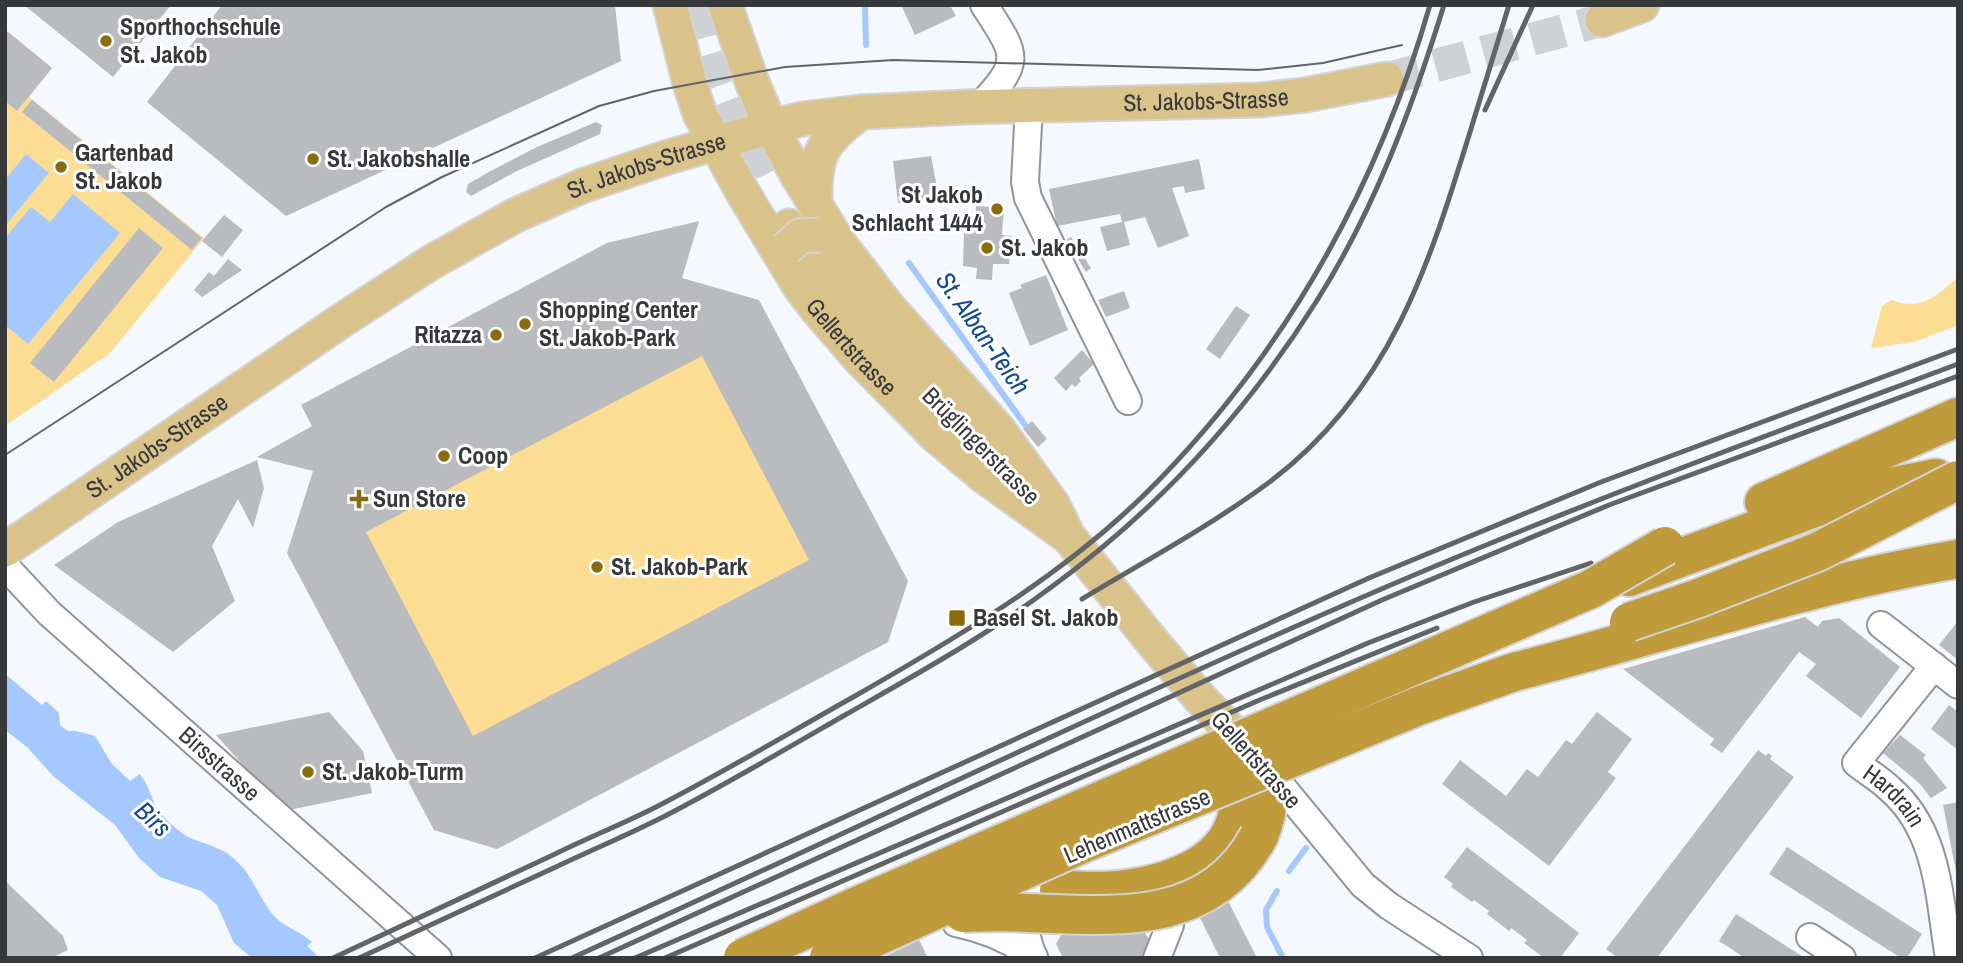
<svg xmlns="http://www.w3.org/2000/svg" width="1963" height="963" font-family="'Archivo Narrow',sans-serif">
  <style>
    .green { fill: #fcdd94 }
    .water { fill: #a5c9ff }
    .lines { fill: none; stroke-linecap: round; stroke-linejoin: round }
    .stream { stroke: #a5c9ff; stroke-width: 6 }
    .building { fill: #b9bbbf; fill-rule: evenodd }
    .major-tunnel { stroke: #cfd2d5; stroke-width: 33; stroke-dasharray: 33 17; stroke-linecap: butt }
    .minor-casing { stroke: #919498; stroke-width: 30 }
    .major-casing { stroke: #d3d3d4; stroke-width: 37 }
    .highway-casing { stroke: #d3d3d4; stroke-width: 42 }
    .minor { stroke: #fff; stroke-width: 26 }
    .major { stroke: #d9c38a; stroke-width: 33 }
    .highway { stroke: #bf9b3c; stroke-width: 38 }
    .tram { stroke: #626466; stroke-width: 2 }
    .rail { stroke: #626466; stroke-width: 5 }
    .major-bridge-casing { stroke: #d3d3d4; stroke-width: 37; stroke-linecap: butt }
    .highway-bridge-casing { stroke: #d3d3d4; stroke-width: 42; stroke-linecap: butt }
    .major-bridge { stroke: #d9c38a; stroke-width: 33 }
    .highway-bridge { stroke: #bf9b3c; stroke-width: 38 }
    .poi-dot { fill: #8b6c0d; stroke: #fff; stroke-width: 2.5 }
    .labels { text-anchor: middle; stroke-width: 6; stroke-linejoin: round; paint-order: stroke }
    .poi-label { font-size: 24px; font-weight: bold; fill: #37383a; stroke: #fff; text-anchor: start }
    .street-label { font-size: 24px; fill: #37383a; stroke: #fff }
    .water-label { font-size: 26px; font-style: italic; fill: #104792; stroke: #fff }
  </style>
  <rect width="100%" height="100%" fill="#f5f8fc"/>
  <g class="green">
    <polygon points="5,29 52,68 29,97 204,238 110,353 5,426"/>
    <path d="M 1958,277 L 1958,325 L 1914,342 L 1871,348 L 1882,306 L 1892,300 C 1921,312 1938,295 1958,277 Z"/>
    <polygon points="682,278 908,581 888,642 497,849 434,830 287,553"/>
  </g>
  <g class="water">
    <polygon points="26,154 49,173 5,226 5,180"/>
    <polygon points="73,194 120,233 28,344 5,325 5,238 31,207 50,222"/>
    <path d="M 5,674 L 42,705 L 46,701 L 59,713 L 60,725 L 68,731 L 76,731 L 95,736 L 112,764 L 130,781 L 140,774 C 151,787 152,806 163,816 C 170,823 179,832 188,837 C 203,844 219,846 232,857 C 253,873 259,900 276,918 C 286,928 302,932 312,942 L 307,946 L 320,958 L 252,958 L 234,943 L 217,905 L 201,891 L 160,877 L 139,858 L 115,825 L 54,777 L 27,747 L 5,730 Z"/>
  </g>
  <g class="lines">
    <g class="stream">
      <polyline points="865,5 866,45"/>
      <polyline points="909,263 1025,425"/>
      <polyline points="1289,871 1306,848"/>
      <polyline points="1277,891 1266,910 1267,927 1283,958"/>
    </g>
  </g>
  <g class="building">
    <polygon points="24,5 171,5 113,77"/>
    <polygon points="222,5 615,5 621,61 286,216 147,102"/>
    <polygon points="901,5 950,5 956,16 915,35"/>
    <polygon points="8,32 52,68 17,111 5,101 5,35"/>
    <polygon points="32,100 202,238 192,250 22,112"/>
    <polygon points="596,122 602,125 600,134 517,171 471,196 466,192 468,184 487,173 537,147"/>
    <polygon points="931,156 939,198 898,203 893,161"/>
    <polygon points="1199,159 1205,189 1185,193 1184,186 1172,188 1189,236 1158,248 1145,217 1124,222 1130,245 1107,251 1100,227 1122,222 1120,214 1057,226 1049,189"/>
    <polygon points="976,206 1004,208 1002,235 1012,236 1009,264 993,264 992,280 976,279 977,268 963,266 964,232 974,233"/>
    <polygon points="224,215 243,230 222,257 202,241"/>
    <path d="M 699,221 L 682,278 L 759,300 L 908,581 L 888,642 L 497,849 L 434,830 L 287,553 L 313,471 L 257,457 L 312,426 L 301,405 L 607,243 ZM 702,356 L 809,560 L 473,736 L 366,532 Z"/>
    <polygon points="139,228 163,248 54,382 30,363"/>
    <polygon points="1071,237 1091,268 1086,272 1066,240"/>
    <polygon points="228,259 242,270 202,297 194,290 209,272 214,276"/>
    <polygon points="1046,275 1068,330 1030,346 1009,293 1022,288 1020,285"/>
    <polygon points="1124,291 1130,308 1106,317 1098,300"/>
    <polygon points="1236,306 1250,315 1220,359 1206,349"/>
    <polygon points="1082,350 1094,364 1079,378 1081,381 1075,387 1072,384 1066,391 1054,378"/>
    <polygon points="1032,421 1047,439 1038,447 1023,429"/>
    <polygon points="257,460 264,488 253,528 238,499 212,546 235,601 173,652 54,565 118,522"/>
    <polygon points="1805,617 1818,627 1822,621 1839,618 1900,667 1861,718 1806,676 1816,664 1799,652 1722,753 1710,745 1714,739 1623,669"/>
    <polygon points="1958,621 1958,660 1939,645"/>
    <polygon points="1949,705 1958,712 1958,750 1931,729"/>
    <polygon points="329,712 363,751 372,793 284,811 216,735"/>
    <polygon points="1597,712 1632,739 1608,772 1616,778 1549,866 1442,784 1460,760 1506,796 1527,769 1538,777 1566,740 1572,744"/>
    <polygon points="1900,735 1926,755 1923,758 1947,788 1931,798 1919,783 1883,753"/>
    <polygon points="1758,750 1766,756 1768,753 1772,756 1770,759 1794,777 1657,958 1618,958 1606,949"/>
    <polygon points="1958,802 1958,877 1957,877 1943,805"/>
    <polygon points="1467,847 1579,933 1560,958 1547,956 1544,958 1524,943 1527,940 1511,928 1509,931 1487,914 1489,911 1474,900 1472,902 1451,887 1453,884 1444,877"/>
    <polygon points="1787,847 1922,934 1907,958 1901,958 1769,874"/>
    <polygon points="5,881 63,936 68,950 51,958 5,958"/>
    <polygon points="1226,897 1257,958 1220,958 1197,912"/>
    <polygon points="1736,914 1783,944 1805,958 1745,958 1719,941"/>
    <polygon points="1142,929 1152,943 1144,958 1063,958 1056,944 1064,930"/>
    <polygon points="919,940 928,958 882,958"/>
  </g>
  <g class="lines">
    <g class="major-tunnel">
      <path d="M 699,5 C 712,71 739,130 768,190"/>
      <polyline points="1387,79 1602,20"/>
    </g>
    <defs>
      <g id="minor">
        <polyline points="1029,106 1025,182 1028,198 1128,401"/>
        <path d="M 979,107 C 1023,60 1017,56 984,5"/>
        <path id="s1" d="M 5,566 L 49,613 L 438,958"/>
        <polyline points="1881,625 1958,685"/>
        <path id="s2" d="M 1934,666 L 1856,763 C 1867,772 1880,779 1890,789 C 1939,831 1939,899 1949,958"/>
        <polyline points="1265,766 1363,885 1389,906 1469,958"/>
        <path d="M 956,923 C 985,929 1010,939 1034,957"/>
        <polyline points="1810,937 1842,958"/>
        <path d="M 1034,958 C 1019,924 1022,885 1053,862"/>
        <polyline points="1157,958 1170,925"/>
      </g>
      <g id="major">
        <path id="s3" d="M 670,5 L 690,84 L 700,114 L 743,193 L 800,287 L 816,308 L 859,358 L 936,436 L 985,477 L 1063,533"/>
        <polyline points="725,5 752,82 771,127 797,175 839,243 889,308 998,429 1053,505 1068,536 1146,634 1199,697 1257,758"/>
        <polyline points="1602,20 1642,5"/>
        <path d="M 815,203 C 814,154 822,141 861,112"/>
        <path d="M 789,226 C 848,317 926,391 1004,466"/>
        <path id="s4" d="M 5,550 L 341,321 L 430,263 L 516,215 L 582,186 L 665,158 L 771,127 L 802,119 L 861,112 L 966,107 L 1261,100 L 1305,95 L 1387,79"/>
      </g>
      <g id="highway">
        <polyline points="1764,502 1958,417"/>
        <polyline points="1629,577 1817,507 1866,492 1936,478"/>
        <path d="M 1514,672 C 1662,635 1807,584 1958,559"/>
        <path d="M 1259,759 C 1270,787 1271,807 1259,836"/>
        <path d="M 1059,890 C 1079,890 1100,892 1119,890 C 1164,885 1225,867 1237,816 C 1240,801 1238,783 1237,767"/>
      </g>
    </defs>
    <use href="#minor" class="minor-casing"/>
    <use href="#major" class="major-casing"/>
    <use href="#highway" class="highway-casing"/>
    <use href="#minor" class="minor"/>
    <use href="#major" class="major"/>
    <use href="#highway" class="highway"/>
    <polyline class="tram" points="5,455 386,207 442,177 599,106 654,91 785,67 893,60 1258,70 1323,63 1402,45"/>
    <g class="rail">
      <polyline points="1485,110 1533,5"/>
      <path d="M 1082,599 C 1145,561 1212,525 1271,481 C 1390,390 1428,268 1470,132 C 1483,90 1496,48 1509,5"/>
      <path d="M 333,958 C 407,924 480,889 553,855 C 587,838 623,824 656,807 C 724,772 789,733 855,696 C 963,634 1071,571 1158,481 C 1288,347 1378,185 1430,5"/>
      <path d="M 359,958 C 426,927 492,896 558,866 C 594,849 632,833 667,815 C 728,783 786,749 845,715 C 915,675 986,636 1050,588 C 1156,511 1246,413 1316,302 C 1374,211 1412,108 1444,5"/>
      <polyline points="535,958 1369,578 1601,482 1958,349"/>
      <path d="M 572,958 C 841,836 1108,707 1379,590 C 1569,508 1763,437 1958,364"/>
      <polyline points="599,958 1382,600 1609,505 1958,376"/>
      <polyline points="635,958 1368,643 1474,602 1591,563"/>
      <polyline points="665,958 1262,699 1437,628"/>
    </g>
    <defs>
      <polyline id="major-bridge" points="786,249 800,236 820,235"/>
      <g id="highway-bridge">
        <polyline points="1629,622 1696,599 1817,552 1958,480"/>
        <path d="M 963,913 C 985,912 1007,912 1028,913 C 1116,916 1210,927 1259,836"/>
        <polyline points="743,958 859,905 1591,589 1665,546"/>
        <polyline points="829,958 1084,843 1421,705 1514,672"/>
      </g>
    </defs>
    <use href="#major-bridge" class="major-bridge-casing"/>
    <use href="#highway-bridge" class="highway-bridge-casing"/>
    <use href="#major-bridge" class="major-bridge"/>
    <use href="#highway-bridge" class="highway-bridge"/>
  </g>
  <g class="poi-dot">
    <circle cx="106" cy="41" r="7"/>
    <circle cx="313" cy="159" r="7"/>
    <circle cx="61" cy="167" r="7"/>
    <circle cx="997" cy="209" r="7"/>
    <circle cx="987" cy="248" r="7"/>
    <circle cx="525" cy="324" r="7"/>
    <circle cx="496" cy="335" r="7"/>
    <circle cx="444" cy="456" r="7"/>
    <path d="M355.5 488.5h7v7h7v7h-7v7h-7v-7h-7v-7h7z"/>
    <circle cx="597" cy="567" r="7"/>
    <rect x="948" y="609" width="18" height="18" rx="3.5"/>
    <circle cx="308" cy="772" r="7"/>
  </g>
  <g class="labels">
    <g class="poi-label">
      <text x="120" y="35">Sporthochschule<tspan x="120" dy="28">St. Jakob</tspan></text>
      <text x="75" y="161">Gartenbad<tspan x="75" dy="28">St. Jakob</tspan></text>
      <text x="327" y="167">St. Jakobshalle</text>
      <text x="983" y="203" text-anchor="end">St Jakob<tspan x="983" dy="28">Schlacht 1444</tspan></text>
      <text x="1001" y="256">St. Jakob</text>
      <text x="539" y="318">Shopping Center<tspan x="539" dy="28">St. Jakob-Park</tspan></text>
      <text x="482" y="343" text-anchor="end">Ritazza</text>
      <text x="458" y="464">Coop</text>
      <text x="373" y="507">Sun Store</text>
      <text x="611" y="575">St. Jakob-Park</text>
      <text x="973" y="626">Basel St. Jakob</text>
      <text x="322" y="780">St. Jakob-Turm</text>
    </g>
    <g class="street-label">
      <text dy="8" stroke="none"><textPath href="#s4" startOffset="1318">St. Jakobs-Strasse</textPath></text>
      <text dy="8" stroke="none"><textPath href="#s4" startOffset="751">St. Jakobs-Strasse</textPath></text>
      <text dy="8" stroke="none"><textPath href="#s3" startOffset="392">Gellertstrasse</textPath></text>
      <text transform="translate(981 446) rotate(45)" y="8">Brüglingerstrasse</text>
      <text dy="8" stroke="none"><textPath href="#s4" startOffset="184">St. Jakobs-Strasse</textPath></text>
      <text transform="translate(1256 760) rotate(48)" y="8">Gellertstrasse</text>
      <text dy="8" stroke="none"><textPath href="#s1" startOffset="292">Birsstrasse</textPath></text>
      <text dy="8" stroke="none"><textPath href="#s2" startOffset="175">Hardrain</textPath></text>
      <text transform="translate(1137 826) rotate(-23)" y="8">Lehenmattstrasse</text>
    </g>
    <g class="water-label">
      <text transform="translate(983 333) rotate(55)" y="9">St. Alban-Teich</text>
      <text transform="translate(153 819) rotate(43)" y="9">Birs</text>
    </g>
  </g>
  <rect width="1963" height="963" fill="none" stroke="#37383a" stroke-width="14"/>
</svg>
